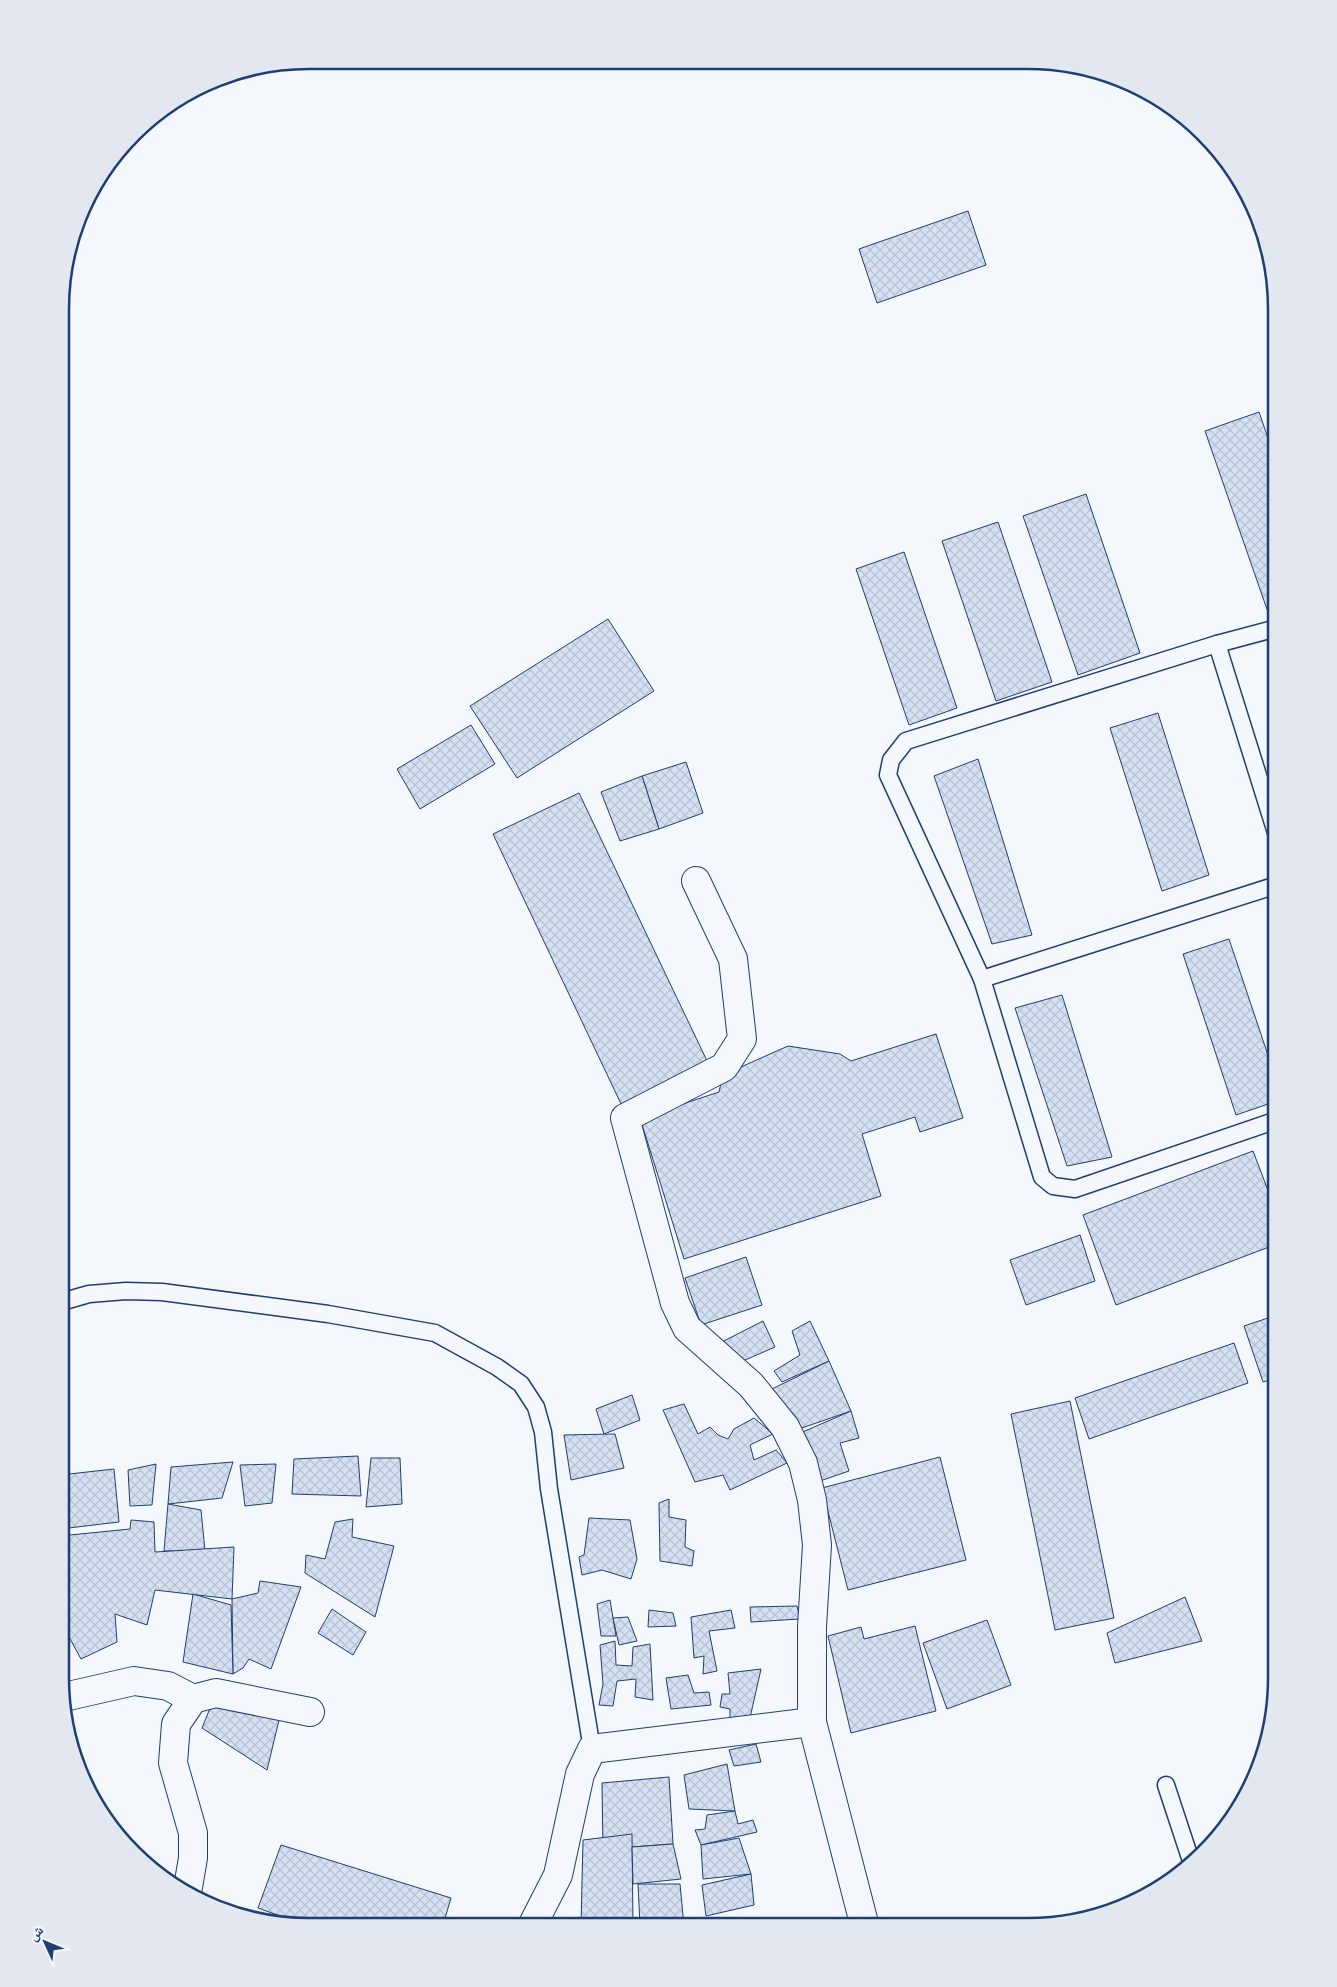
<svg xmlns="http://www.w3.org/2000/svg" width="1337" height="1987" font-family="'Archivo Narrow','Noto Naskh Arabic',sans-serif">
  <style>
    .building { fill: url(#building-cross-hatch); stroke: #1d3f73 }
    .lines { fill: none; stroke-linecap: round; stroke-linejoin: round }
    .service-casing { stroke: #1d3f73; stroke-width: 19 }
    .minor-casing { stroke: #1d3f73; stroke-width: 30 }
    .service { stroke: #f4f7fb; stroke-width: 16 }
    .minor { stroke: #f4f7fb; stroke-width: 28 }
    .rim { fill: none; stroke: #1d3f73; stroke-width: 2.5 }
  </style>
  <defs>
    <pattern id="building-cross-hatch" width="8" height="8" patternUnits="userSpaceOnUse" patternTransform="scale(1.25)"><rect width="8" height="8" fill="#d5e0f0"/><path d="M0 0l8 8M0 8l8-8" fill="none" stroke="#b6c1d1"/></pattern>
  </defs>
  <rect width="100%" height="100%" fill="#f4f7fb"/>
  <g class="building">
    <polygon points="968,211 986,265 877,303 859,249"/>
    <polygon points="1259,412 1277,464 1277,616 1270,618 1205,431"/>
    <polygon points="1086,494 1140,653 1078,675 1023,516"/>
    <polygon points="998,522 1052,682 996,701 942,541"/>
    <polygon points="904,552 957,708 909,725 856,569"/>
    <polygon points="608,619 654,691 517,778 470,706"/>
    <polygon points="1158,713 1209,875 1162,891 1110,728"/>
    <polygon points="471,725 495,764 420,809 397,769"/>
    <polygon points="978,759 1032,935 992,944 934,776"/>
    <polygon points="686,762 703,813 659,829 642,776"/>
    <polygon points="642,776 659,829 620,841 601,792"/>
    <polygon points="579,793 709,1065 622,1106 493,834"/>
    <polygon points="1229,939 1277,1082 1277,1101 1236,1115 1183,954"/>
    <polygon points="1062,995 1112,1157 1067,1166 1015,1008"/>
    <polygon points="936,1034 963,1118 920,1132 915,1117 862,1134 881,1196 684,1259 640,1118 719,1092 723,1075 788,1046 840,1054 851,1061"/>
    <polygon points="1253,1151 1277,1214 1277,1244 1116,1305 1083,1215"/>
    <polygon points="1080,1235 1095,1281 1026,1305 1010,1260"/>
    <polygon points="746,1257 762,1305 701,1325 685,1278"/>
    <polygon points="1277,1315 1277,1378 1263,1382 1244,1326"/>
    <polygon points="763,1321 775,1347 736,1364 714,1346"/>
    <polygon points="810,1321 829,1361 782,1382 774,1371 800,1355 792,1331"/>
    <polygon points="1234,1343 1248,1383 1089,1439 1075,1398"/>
    <polygon points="829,1361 851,1411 796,1430 772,1389"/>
    <polygon points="632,1395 640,1420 604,1434 596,1409"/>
    <polygon points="1070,1401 1114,1618 1055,1630 1011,1414"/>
    <polygon points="684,1404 698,1434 710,1427 718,1435 728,1439 734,1429 754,1418 773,1434 750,1445 754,1460 776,1450 787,1463 730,1490 723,1475 695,1482 663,1410"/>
    <polygon points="851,1411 859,1438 840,1443 849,1471 817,1482 798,1434"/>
    <polygon points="615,1434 624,1468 571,1480 564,1435"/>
    <polygon points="358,1456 361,1496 292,1494 294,1459"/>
    <polygon points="940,1457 966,1560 848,1590 822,1488"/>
    <polygon points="371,1458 400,1458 402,1504 366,1507"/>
    <polygon points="233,1462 222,1498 168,1504 171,1467"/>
    <polygon points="156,1464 152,1505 130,1506 128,1470"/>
    <polygon points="276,1464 272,1503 245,1506 240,1465"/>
    <polygon points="114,1469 119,1522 60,1529 60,1475"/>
    <polygon points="669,1499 669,1517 686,1520 685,1547 694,1551 692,1566 660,1561 659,1503"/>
    <polygon points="168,1504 201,1510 205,1551 164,1551"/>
    <polygon points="589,1518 630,1520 637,1559 631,1579 602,1570 582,1575 579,1557 584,1555"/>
    <polygon points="353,1519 352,1537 394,1546 375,1617 305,1573 306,1555 325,1559 335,1522"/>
    <polygon points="131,1520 154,1522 155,1552 234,1547 232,1599 155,1590 147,1625 115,1614 117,1642 81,1659 63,1626 60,1536 130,1529"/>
    <polygon points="260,1581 301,1587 271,1669 249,1659 243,1668 233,1674 232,1599 258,1593"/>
    <polygon points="193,1594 231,1605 233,1674 183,1662"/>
    <polygon points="1185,1597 1202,1641 1115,1663 1107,1633"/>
    <polygon points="610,1600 616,1636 601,1636 597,1604"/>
    <polygon points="797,1606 800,1619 751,1622 750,1607"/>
    <polygon points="332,1609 366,1632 353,1655 318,1633"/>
    <polygon points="649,1610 673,1613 676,1626 648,1627"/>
    <polygon points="731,1610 735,1628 709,1631 717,1671 703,1674 704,1656 694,1658 691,1617"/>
    <polygon points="628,1617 637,1641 619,1645 613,1618"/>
    <polygon points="987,1620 1011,1685 947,1709 923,1643"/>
    <polygon points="915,1626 936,1711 851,1733 828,1636 861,1627 864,1639"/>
    <polygon points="615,1641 616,1665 632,1666 633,1647 650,1644 653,1700 635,1697 636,1679 617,1681 613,1706 599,1705 603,1684 600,1645"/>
    <polygon points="761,1669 750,1718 730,1719 730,1709 720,1707 722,1694 730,1694 728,1673"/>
    <polygon points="688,1675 694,1693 709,1692 711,1705 671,1709 666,1678"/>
    <polygon points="213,1701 280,1716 267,1770 202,1728"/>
    <polygon points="756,1744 761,1762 734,1766 729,1750"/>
    <polygon points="727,1764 735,1811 689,1809 684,1775"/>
    <polygon points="669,1777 673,1844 603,1849 602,1783"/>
    <polygon points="735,1811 738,1824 753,1820 757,1832 701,1845 695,1830 705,1829 707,1815"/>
    <polygon points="632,1834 633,1926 581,1926 583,1840"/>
    <polygon points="739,1838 751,1874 703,1879 701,1845"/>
    <polygon points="673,1844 681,1879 633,1884 632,1847"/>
    <polygon points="281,1845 451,1898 443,1925 305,1925 258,1908"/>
    <polygon points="751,1874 754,1905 706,1916 702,1885"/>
    <polygon points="638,1884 680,1884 684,1926 640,1926"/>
  </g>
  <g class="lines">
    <defs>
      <g id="service">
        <polyline points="1217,644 1277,836"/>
        <polyline points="982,979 1277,885"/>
        <polyline points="1277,1120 1075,1189 1053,1186 1042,1177 982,979 888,775 891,760 906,741 1217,644 1277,628"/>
        <polyline points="61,1302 89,1294 126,1291 162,1292 328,1314 435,1333 497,1367 521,1384 536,1407 543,1432 549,1489 592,1749"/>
        <polyline points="1166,1785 1192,1864"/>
      </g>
      <g id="minor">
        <polyline points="696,881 733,959 742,1039 724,1067 625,1118 675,1303 687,1328 751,1385 785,1427 803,1463 812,1500 817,1545 812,1627 812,1722 865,1927"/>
        <polyline points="64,1697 134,1681 168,1686 193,1699"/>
        <polyline points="187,1893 193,1858 193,1833 173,1763 176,1724 193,1699 216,1693 310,1712"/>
        <polyline points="532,1926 558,1875 580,1774 592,1749 812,1722"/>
      </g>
    </defs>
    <use href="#service" class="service-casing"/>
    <use href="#minor" class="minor-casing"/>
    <use href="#service" class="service"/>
    <use href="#minor" class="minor"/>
  </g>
  <path d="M0 0H1337V1987H0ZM309 69H1028A240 240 0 0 1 1268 309V1678A240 240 0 0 1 1028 1918H309A240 240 0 0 1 69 1678V309A240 240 0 0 1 309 69Z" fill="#e3e8f0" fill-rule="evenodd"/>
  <path class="rim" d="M309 69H1028A240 240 0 0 1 1268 309V1678A240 240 0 0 1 1028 1918H309A240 240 0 0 1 69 1678V309A240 240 0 0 1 309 69Z"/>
  <g transform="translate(45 1942) rotate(314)" stroke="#f4f7fb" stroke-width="4" paint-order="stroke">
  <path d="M0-4L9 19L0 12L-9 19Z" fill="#1d3f73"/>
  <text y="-8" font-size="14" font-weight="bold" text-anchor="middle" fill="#1d3f73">ش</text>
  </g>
</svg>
